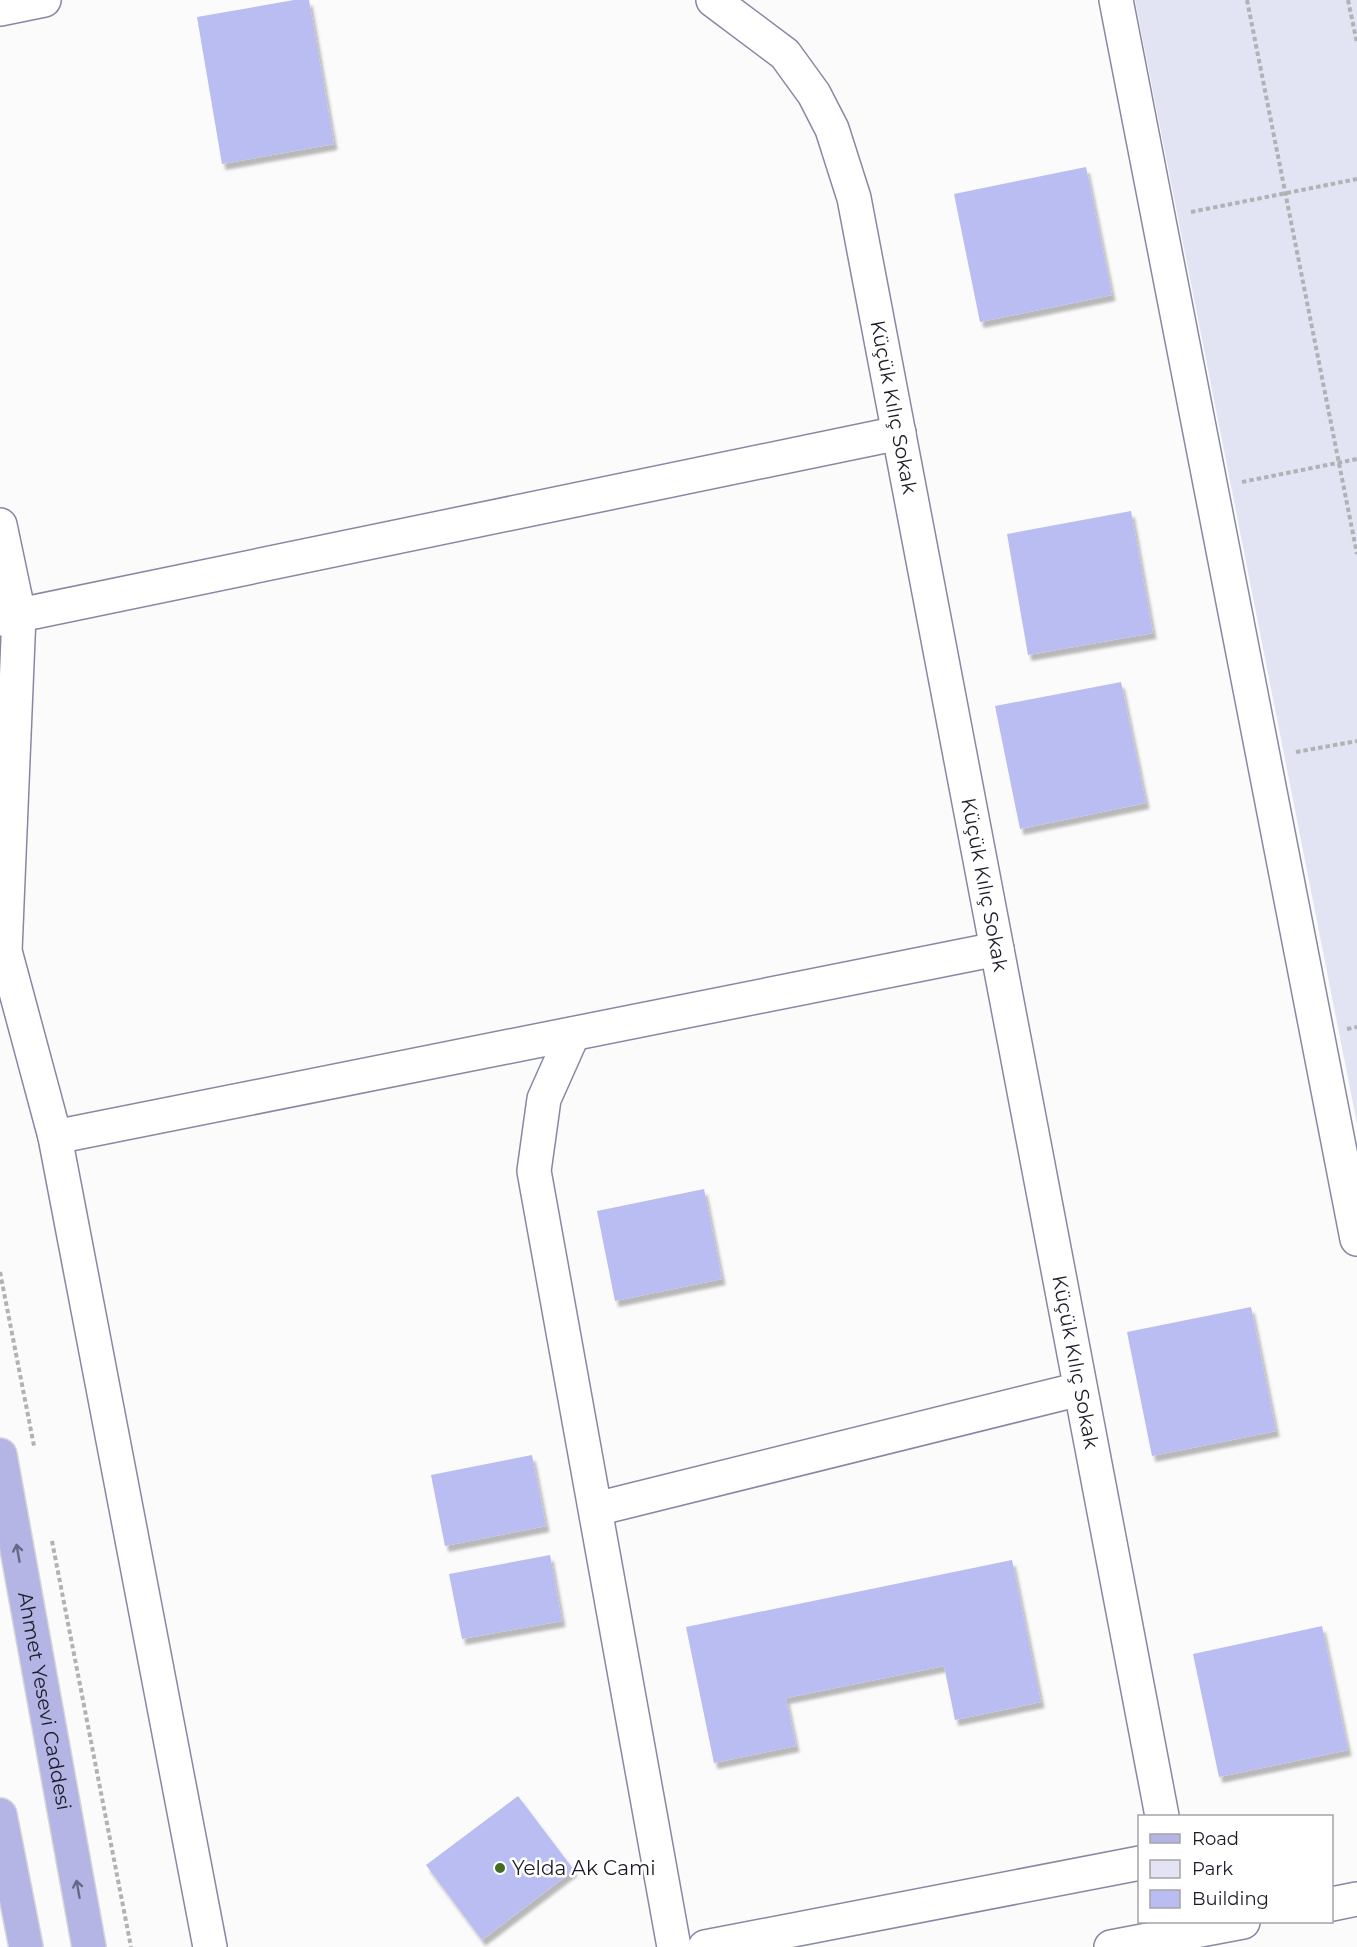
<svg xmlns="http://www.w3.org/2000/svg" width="1357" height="1947" font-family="Montserrat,sans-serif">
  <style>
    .green { fill: #e3e4f3 }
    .building { fill: #babdf1; filter: url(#shadow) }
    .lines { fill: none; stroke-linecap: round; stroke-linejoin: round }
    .minor-casing { stroke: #8788a4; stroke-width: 36 }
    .major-casing { stroke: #d6d6d8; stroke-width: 36 }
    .path { stroke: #b1b2b5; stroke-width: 4; stroke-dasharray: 4.5 3; stroke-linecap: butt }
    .minor { stroke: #fff; stroke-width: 33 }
    .major { stroke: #b4b4e5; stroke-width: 33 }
    .oneway { stroke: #686886 }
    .poi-dot { fill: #446a23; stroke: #fff; stroke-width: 2 }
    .labels { text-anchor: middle; stroke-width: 5; stroke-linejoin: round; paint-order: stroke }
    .street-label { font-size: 20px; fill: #1b1c26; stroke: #fff }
    .poi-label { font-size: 20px; fill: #1b1c26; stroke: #fff; text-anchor: start }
  </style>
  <defs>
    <filter id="shadow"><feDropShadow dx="3.5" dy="6" stdDeviation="1.5" flood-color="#0004"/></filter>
  </defs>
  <rect width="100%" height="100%" fill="#fafbfa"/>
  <polygon class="green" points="1135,0 1357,0 1357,1124"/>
  <g class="building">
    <polygon points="294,0 309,0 334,144 222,164 197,17"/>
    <polygon points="1086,167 1112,295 980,322 954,194"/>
    <polygon points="1131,511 1153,633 1028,655 1007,534"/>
    <polygon points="1121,682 1146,803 1020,829 995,706"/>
    <polygon points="704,1189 722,1279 615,1301 597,1211"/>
    <polygon points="1251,1307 1276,1431 1152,1456 1127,1332"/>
    <polygon points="532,1455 546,1526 445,1546 431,1475"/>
    <polygon points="550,1555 562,1621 462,1639 449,1574"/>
    <polygon points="1012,1560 1041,1702 955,1720 944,1666 786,1698 796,1746 714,1763 686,1627"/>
    <polygon points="1322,1626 1348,1750 1219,1777 1193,1654"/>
    <polygon points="518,1796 574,1870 482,1940 426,1865"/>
  </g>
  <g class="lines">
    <defs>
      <g id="minor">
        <path id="s1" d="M 713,0 L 785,54 L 814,94 L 832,129 L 854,198 L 1162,1816"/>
        <polyline points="1116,0 1357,1239"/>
        <polyline points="0,9 44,0"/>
        <polyline points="0,525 19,615 5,951 55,1137 210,1947"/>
        <polyline points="0,619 899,433"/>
        <polyline points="573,1034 544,1099 534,1171 674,1947"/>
        <polyline points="55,1137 997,949"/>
        <polyline points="596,1509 1080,1389"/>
        <polyline points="1332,1904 1357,1899"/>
        <polyline points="705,1947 1140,1863"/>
        <polyline points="1111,1947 1243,1922"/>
      </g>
      <g id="major">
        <path id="s2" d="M 0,1455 L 89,1947"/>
        <polyline points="0,1815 26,1947"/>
      </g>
    </defs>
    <use href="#minor" class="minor-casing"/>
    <use href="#major" class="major-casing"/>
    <g class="path">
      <polyline points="1247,0 1357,554"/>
      <polyline points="1348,0 1357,43"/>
      <polyline points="1191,212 1357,179"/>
      <polyline points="1242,482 1357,459"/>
      <polyline points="1296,752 1357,741"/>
      <polyline points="1347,1029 1357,1027"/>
      <polyline points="0,1272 34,1446"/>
      <polyline points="52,1541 131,1947"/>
    </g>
    <use href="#minor" class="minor"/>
    <use href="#major" class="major"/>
  </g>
  <defs><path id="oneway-shaft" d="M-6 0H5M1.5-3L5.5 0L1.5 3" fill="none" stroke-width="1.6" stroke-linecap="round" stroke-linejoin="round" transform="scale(1.5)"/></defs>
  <g class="oneway">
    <use href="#oneway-shaft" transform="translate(18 1553) rotate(-100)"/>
    <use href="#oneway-shaft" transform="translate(78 1889) rotate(-100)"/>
  </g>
  <circle class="poi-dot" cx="500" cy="1868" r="6"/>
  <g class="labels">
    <g class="street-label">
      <text dy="7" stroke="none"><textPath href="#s1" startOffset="464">Küçük Kılıç Sokak</textPath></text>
      <text dy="7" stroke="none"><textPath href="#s1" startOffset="950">Küçük Kılıç Sokak</textPath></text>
      <text dy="7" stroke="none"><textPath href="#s1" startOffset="1436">Küçük Kılıç Sokak</textPath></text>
      <text dy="7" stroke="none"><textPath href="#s2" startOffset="250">Ahmet Yesevi Caddesi</textPath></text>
    </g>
    <g class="poi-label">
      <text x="512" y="1875">Yelda Ak Cami</text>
    </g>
  </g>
  <rect x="1138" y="1815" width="195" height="108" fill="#ffffff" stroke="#a4a4a8" stroke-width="1.5"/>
  <rect x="1150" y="1834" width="30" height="9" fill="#b4b4e5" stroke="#a4a4a8" stroke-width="1.5"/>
  <text x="1192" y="1845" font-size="18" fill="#1b1c26">Road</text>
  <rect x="1150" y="1860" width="30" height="18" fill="#e3e4f3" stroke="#a4a4a8" stroke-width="1.5"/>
  <text x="1192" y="1875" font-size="18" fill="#1b1c26">Park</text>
  <rect x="1150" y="1890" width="30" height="18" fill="#babdf1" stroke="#a4a4a8" stroke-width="1.5"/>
  <text x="1192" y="1905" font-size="18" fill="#1b1c26">Building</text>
</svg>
